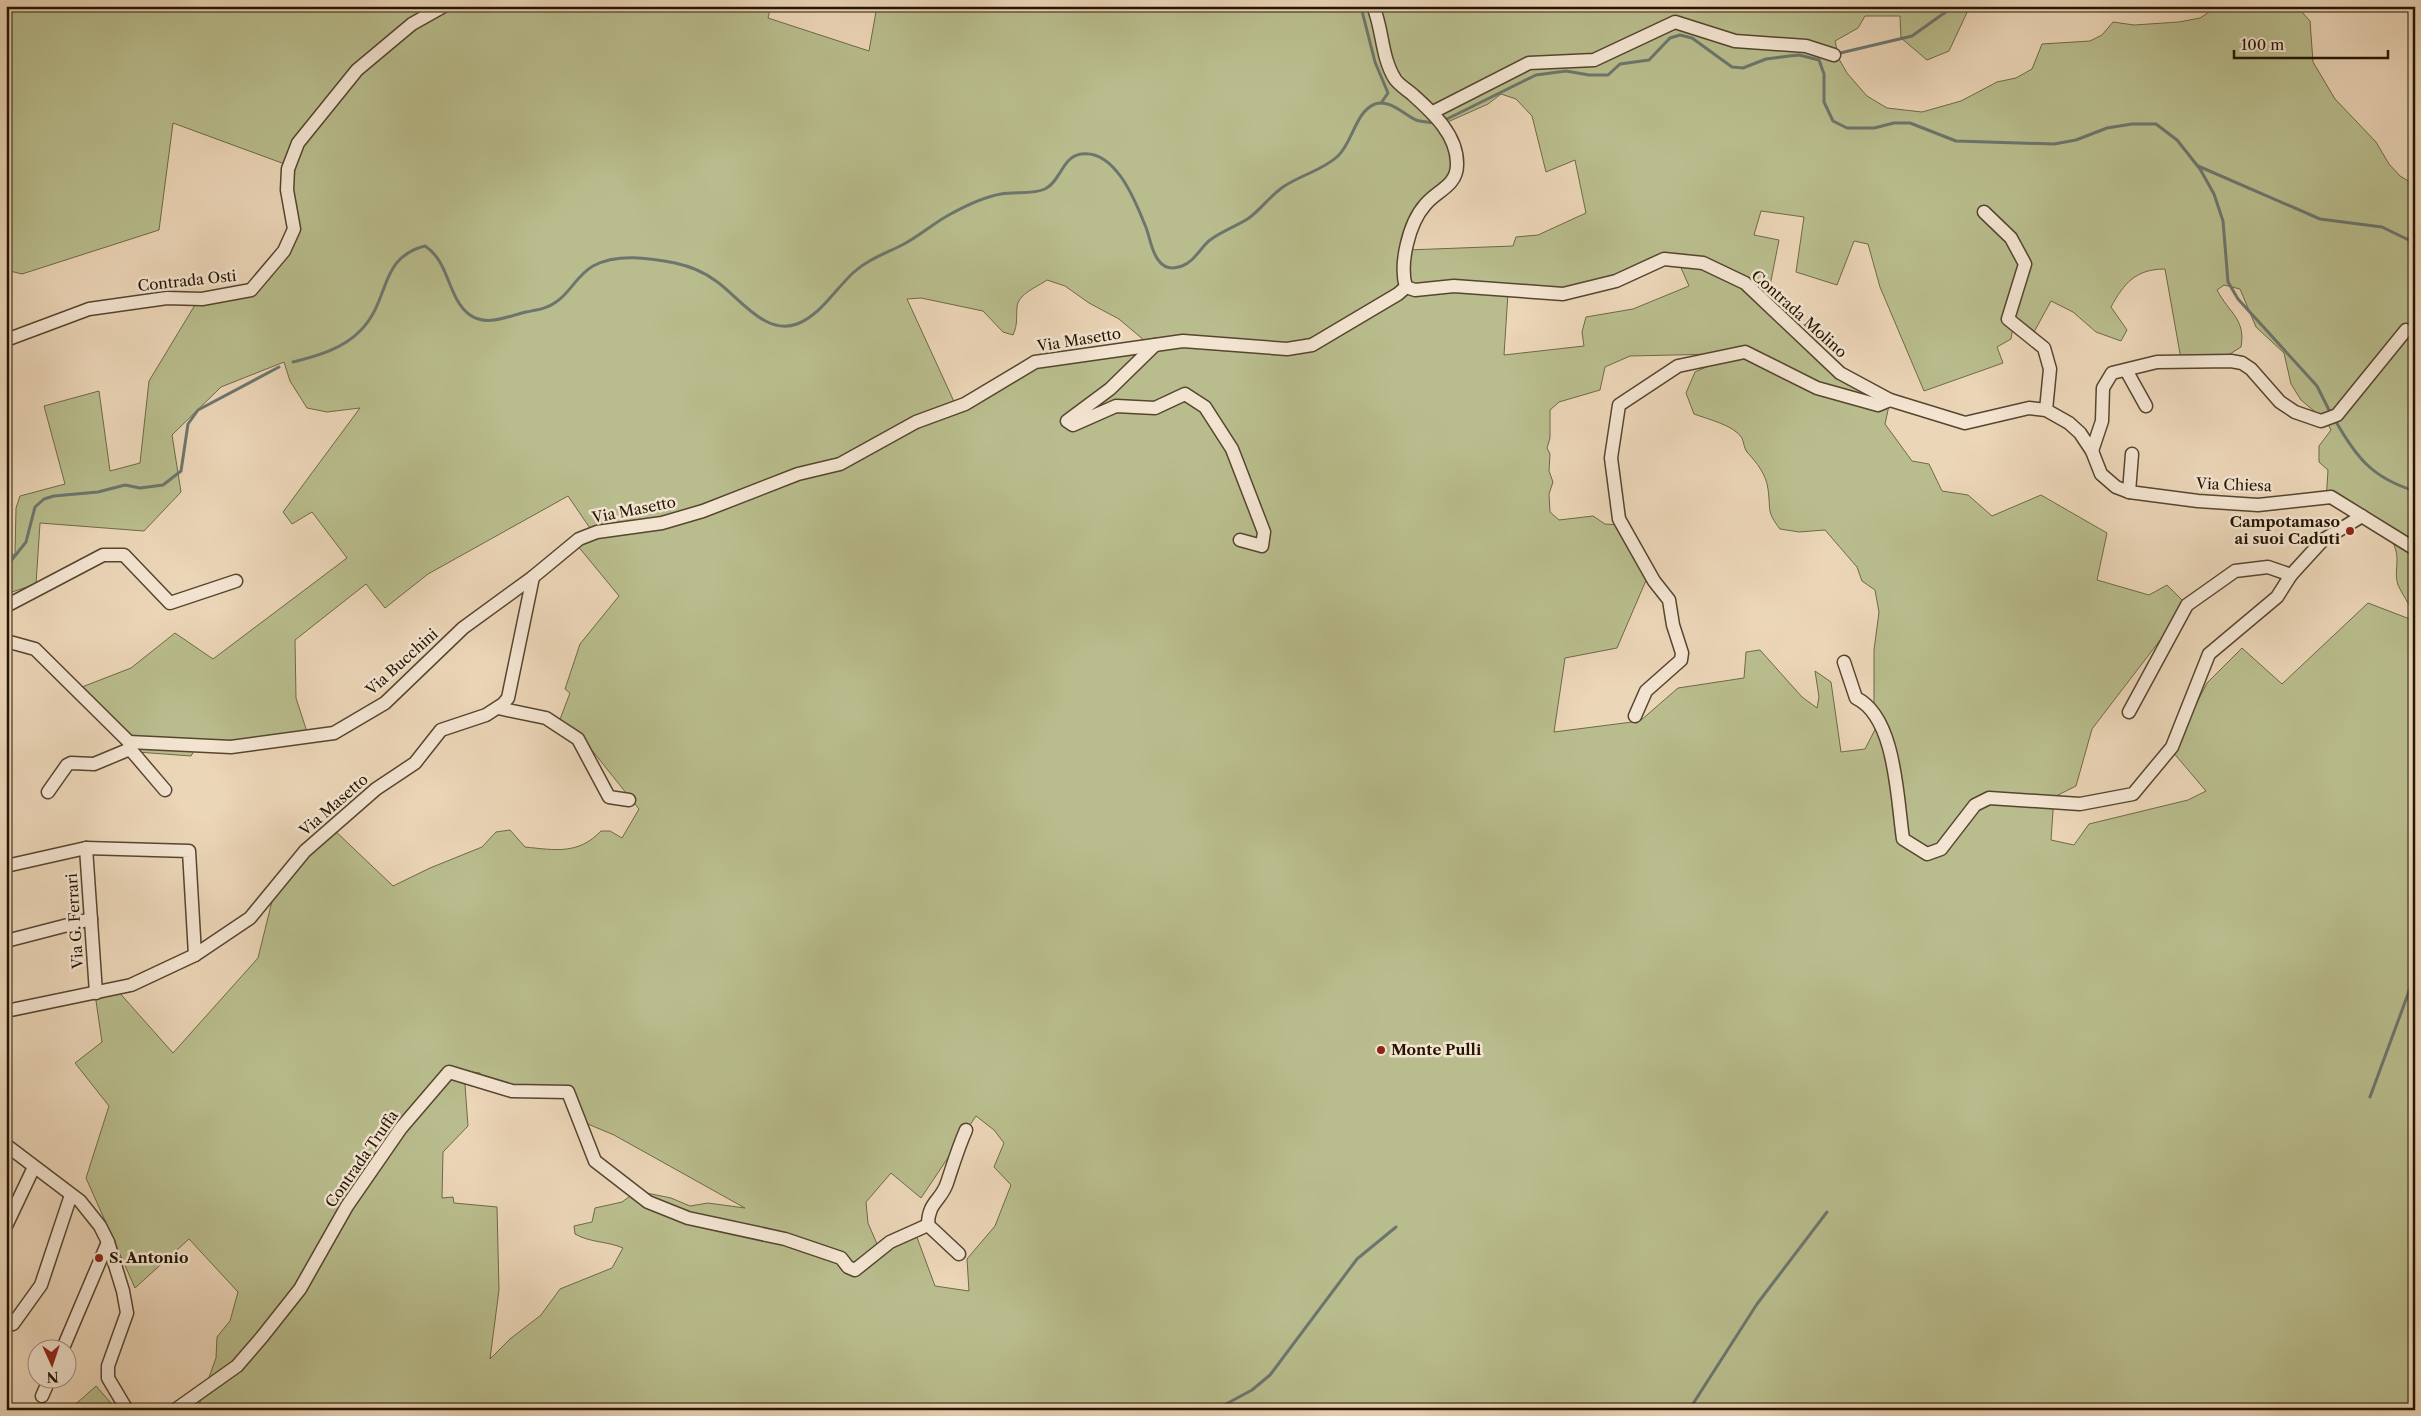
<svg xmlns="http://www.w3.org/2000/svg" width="2421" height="1416" font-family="'Libre Caslon Text',serif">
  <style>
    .green { fill: #b9bd8d; stroke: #6e6947; fill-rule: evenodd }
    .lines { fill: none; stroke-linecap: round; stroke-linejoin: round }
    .stream { stroke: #6c766e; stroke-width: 3 }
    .street-casing { stroke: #56452f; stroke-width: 15 }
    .street { stroke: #f3e4d1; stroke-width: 12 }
    .poi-dot { fill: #8f2418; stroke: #f3e4d1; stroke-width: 2 }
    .labels { text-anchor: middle; stroke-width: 5; stroke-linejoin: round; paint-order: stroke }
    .street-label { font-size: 15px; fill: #241501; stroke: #f3e4d1 }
    .poi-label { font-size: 15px; font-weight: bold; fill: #241501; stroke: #f3e4d1; text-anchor: start }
  </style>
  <rect width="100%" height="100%" fill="#ecd6b8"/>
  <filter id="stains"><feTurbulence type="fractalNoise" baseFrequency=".004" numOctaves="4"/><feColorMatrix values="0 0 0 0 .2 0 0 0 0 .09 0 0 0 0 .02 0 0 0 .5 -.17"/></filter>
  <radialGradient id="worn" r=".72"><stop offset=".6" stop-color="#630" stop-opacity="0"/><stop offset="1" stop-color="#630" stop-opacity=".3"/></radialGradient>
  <g class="green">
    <path d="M 6,6 L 771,6 L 768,18 L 869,51 L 877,6 L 1970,6 L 1949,51 L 1927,60 L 1901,38 L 1900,16 L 1865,16 L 1858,28 L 1835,41 L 1839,59 L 1847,73 L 1867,96 L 1887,108 L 1922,112 L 1961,101 L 1997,82 L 2016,78 L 2032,69 L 2042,44 L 2090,41 L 2102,35 L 2113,22 L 2134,25 L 2179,22 L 2200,18 L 2218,6 L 2283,6 L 2301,11 L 2310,21 L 2313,62 L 2335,99 L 2376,142 L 2389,164 L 2400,176 L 2415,185 L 2415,616 C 2410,605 2402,594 2398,585 C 2394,573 2399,562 2396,551 C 2390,523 2349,513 2326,502 L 2328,470 L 2319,462 L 2319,446 L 2331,430 L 2326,421 L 2301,400 L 2291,384 L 2284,353 L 2256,327 L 2240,289 L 2224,285 L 2217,290 C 2229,313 2246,319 2241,347 L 2222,359 L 2181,359 L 2165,269 C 2136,269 2124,283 2111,307 L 2127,330 L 2121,341 L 2096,332 L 2073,312 L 2051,301 L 2034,332 L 2014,320 L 2011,339 L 1997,347 L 2003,363 L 1924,391 L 1880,287 L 1868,244 L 1854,241 L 1837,285 L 1796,272 L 1804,217 L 1761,211 L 1754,235 L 1779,240 L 1767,301 L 1824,360 L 1890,401 L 1885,424 L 1912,461 L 1929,464 L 1942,491 L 1968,495 L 1992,516 L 2041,495 L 2107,533 L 2097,580 L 2149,595 L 2167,585 L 2187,605 L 2092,729 L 2076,786 L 2054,797 L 2051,840 L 2074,845 L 2089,824 L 2188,800 L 2206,791 L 2172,751 L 2207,683 L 2242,648 L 2282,684 L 2368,603 L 2415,621 L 2415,1410 L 192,1410 L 199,1405 L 216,1358 L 217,1337 L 230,1321 L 238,1292 L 189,1239 L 135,1288 L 86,1178 L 109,1106 L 75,1063 L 102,1042 L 95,994 L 117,990 L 173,1053 L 258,958 L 276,885 L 331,827 L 393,886 L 430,868 L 482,847 L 496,832 L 510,830 L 525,847 C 555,850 578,855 601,831 L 610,831 L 622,838 L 639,809 L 583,739 L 559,722 L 570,693 L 565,689 L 580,644 L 619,596 L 577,545 L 594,534 L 568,496 L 428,574 L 385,608 L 366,584 L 295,640 L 296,698 L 309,738 L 195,749 L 191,756 L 137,752 L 134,755 L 82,687 L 131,668 L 175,633 L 213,659 L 347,558 L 312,512 L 292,524 L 283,512 L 360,408 L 327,412 L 307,408 L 290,381 L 284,362 L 221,387 L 172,435 L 181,492 L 144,531 L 40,523 L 36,584 L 6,594 L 6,558 L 15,554 L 16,508 L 20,496 L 65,484 L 44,406 L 99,391 L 110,471 L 140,463 L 149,381 L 198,300 L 252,286 L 294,236 L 290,166 L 173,123 L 159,230 L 22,274 L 6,270 ZM 1501,94 L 1516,99 L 1532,116 L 1546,172 L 1575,160 L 1586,213 L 1538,235 L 1516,237 L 1513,246 L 1407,250 L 1427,203 L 1453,182 L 1453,141 L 1441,125 L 1488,104 ZM 1678,261 L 1689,286 L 1633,309 L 1586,317 L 1582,332 L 1584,346 L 1504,355 L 1508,293 L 1609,286 L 1652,265 ZM 1047,280 L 1065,286 L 1089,303 L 1119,319 L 1145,341 L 1035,363 L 956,406 L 907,299 L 921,298 L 983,311 L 1003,332 L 1013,335 C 1018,324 1016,318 1017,307 C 1018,294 1037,287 1047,280 ZM 1718,354 L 1713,364 L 1695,372 L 1686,393 L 1694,414 C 1707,419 1734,425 1742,438 C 1744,443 1744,448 1747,452 C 1757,463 1766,474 1768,489 C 1771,510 1766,511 1780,529 L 1799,532 L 1825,530 L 1857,567 L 1862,581 L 1875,590 L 1879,612 L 1874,650 L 1874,705 L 1881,718 L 1865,749 L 1841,752 L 1831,682 L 1815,671 L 1819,697 L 1817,708 L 1802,697 L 1760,650 L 1746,652 L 1744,678 L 1678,688 L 1640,721 L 1554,732 L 1565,658 L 1617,648 L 1647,578 L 1620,525 L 1605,524 L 1593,516 L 1559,520 L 1550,512 L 1549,494 L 1553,482 L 1549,471 L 1550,454 L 1547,448 L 1550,438 L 1550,410 L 1559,402 L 1600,390 L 1605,367 L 1630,356 ZM 464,1071 L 480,1073 L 483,1082 L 503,1095 L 575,1097 L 576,1119 L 614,1135 L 745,1208 L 708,1203 L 690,1206 L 671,1198 L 637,1191 L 622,1202 L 595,1208 L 592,1222 L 574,1226 L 575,1234 C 591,1243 607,1241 623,1248 L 612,1268 L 560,1289 L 541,1315 L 510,1339 L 490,1359 L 499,1290 L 497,1207 L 454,1203 L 453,1197 L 442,1198 L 443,1152 L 468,1126 ZM 976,1116 L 994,1130 L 1004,1143 L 994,1167 L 1011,1185 L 995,1226 L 967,1259 L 969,1291 L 935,1286 L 915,1232 L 880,1251 L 868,1223 L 866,1202 L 891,1173 L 921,1198 Z"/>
    <polygon points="96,1386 117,1410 69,1410 95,1387"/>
  </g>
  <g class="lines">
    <g class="stream">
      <polyline points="1361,7 1375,62 1388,93 1381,103"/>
      <polyline points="1836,54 1912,36 1954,6"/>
      <polyline points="1443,121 1536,75 1566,71 1589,75 1608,75 1620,64 1649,60 1670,38 1680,35 1692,38 1732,67 1743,68 1766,59 1789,56 1799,55 1819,60 1824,74 1824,102 1833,121 1847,128 1874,128 1894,123 1910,123 1956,141 2054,144 2076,140 2107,128 2132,124 2156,124 2177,140 2200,169 2214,194 2223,221 2228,282 2238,299 2317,386 2331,414"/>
      <polyline points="2198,166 2320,219 2382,227 2415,243"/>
      <path d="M 293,362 C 317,356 343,349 361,330 C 391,299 378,258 425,246 C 450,262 447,298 470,315 C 487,327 508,316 526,312 C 536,310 547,309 556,302 C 570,293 577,275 593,266 C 617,253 649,258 675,263 C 689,266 704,272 716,281 C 739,297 765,336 797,324 C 821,315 836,288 854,272 C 868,259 887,253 904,244 C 919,236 933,224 947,216 C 963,207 983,197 1001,194 C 1016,191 1032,195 1045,189 C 1061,181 1062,157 1081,154 C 1115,149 1135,200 1145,225 C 1150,236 1151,252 1159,261 C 1165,269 1174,269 1182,266 C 1195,261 1200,248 1210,240 C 1222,231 1237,226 1249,218 C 1261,209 1270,196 1283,187 C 1300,175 1322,171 1338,156 C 1353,142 1355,112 1375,104 C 1390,99 1403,114 1416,120 C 1422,122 1428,122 1435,123"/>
      <path d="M 2335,420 C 2356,457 2372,478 2415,491"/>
      <polyline points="6,567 26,542 35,507 44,499 54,496 98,492 125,485 140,488 163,485 181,471 188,424 198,410 279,367"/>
      <polyline points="2370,1097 2415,975"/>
      <polyline points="1215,1410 1252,1390 1270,1375 1357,1259 1396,1227"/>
      <polyline points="1689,1410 1757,1304 1827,1212"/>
    </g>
    <defs>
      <g id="street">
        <path d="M 1373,6 C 1383,29 1381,57 1395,79 C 1398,84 1406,89 1412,94 C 1432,112 1458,135 1457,165 C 1457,186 1436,191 1425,205 C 1409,223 1399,264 1406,287"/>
        <polyline points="1433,112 1529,63 1594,60 1675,22 1735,41 1806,46 1834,55"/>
        <polyline points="1984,212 2011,238 2025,264 2008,319 2044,348 2050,369 2046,410"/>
        <polyline points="1406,287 1415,290 1454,286 1563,294 1616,281 1664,259 1703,263 1745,283 1840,373 1890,400 1965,423 2029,408 2046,410 2069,423 2080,433 2092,451 2101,474 2116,487 2129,492 2198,501 2258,505 2331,497 2415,549"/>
        <polyline points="6,340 89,309 167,298 202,299 251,290 284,251 294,229 287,190 288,169 298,143 357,70 412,24 444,6"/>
        <polyline points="1155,345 1110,389 1067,421 1073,425 1116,406 1155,408 1185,394 1205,407 1232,449 1264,532 1262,546 1240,540"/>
        <polyline points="2126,370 2146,406"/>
        <polyline points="2092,451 2102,421 2103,388 2112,373 2157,362 2231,361 2242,363 2251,369 2280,402 2295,412 2321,421 2337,415 2406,330"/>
        <polyline points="2129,492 2132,454"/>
        <polyline points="6,606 103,555 124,555 170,603 236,581"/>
        <polyline points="6,641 35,649 129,742 130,749 165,790"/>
        <path d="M 1844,662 L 1856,698 C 1896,717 1897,799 1903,839 L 1927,854 L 1941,849 L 1975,805 L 1989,798 L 2080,804 L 2133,794 L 2172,747 L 2209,654 L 2277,597 L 2291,575 L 2323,540 L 2362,516"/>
        <polyline points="498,708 546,718 578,739 609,797 629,800"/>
        <polyline points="2129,712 2187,605 2235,571 2268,567 2291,575"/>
        <polyline points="1635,716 1646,691 1681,660 1682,653 1673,625 1669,600 1654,581 1619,519 1611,458 1619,405 1678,366 1745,352 1817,388 1878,405 1890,400"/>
        <polyline points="129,742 231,747 334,733 385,703 463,628 533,577"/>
        <polyline points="48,792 67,765 71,763 94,764 130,749"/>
        <polyline points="86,848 96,993"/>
        <polyline points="6,866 86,848 189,851 195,955"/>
        <polyline points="6,941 91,919"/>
        <polyline points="6,1011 131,985 195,955 250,918 305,851 376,789 415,763 441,730 486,715 503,704 508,698 533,577 579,539 597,532 662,523 703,511 798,474 840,464 916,422 965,404 1035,362 1183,341 1287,349 1312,345 1398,294 1406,287"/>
        <polyline points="6,1145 80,1201 100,1226 108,1242 123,1291 127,1313 108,1366 108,1378 127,1410"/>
        <path d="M 928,1225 C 928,1202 941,1201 947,1183 C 953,1165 958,1148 966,1130"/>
        <polyline points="928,1225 959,1254"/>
        <polyline points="6,1226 34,1167"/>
        <polyline points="13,1324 41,1285 71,1195"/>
        <polyline points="63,1348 108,1242"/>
        <polyline points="42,1396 50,1378"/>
        <polyline points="175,1410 237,1366 262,1337 300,1289 347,1206 401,1128 449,1072 512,1091 568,1092 595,1161 648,1202 688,1218 785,1239 841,1258 848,1267 855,1270 890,1242 928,1225"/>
      </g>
    </defs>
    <use href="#street" class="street-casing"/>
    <use href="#street" class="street"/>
  </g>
  <g class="poi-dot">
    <circle cx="2350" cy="531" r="5"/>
    <circle cx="1381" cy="1050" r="5"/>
    <circle cx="99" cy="1258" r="5"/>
  </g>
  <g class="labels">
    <g class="street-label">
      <text transform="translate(187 281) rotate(-6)" y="5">Contrada Osti</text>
      <text transform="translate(1799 314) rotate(42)" y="5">Contrada Molino</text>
      <text transform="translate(1079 340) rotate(-9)" y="5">Via Masetto</text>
      <text transform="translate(2234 485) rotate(2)" y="5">Via Chiesa</text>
      <text transform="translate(634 510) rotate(-11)" y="5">Via Masetto</text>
      <text transform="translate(402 662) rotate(-42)" y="5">Via Bucchini</text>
      <text transform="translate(334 805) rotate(-41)" y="5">Via Masetto</text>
      <text transform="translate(75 921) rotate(-94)" y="5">Via G. Ferrari</text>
      <text transform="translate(362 1159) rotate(-55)" y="5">Contrada Truffa</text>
    </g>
    <g class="poi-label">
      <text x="2340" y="527" text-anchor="end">Campotamaso<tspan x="2340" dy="17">ai suoi Caduti</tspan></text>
      <text x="1391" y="1055">Monte Pulli</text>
      <text x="109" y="1263">S. Antonio</text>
    </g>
  </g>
  <rect width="2421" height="1416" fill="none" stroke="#ecd6b8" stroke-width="25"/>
  <rect x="8" y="8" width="2406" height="1401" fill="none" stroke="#241501" stroke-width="2.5"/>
  <rect x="12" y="12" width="2396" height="1391" fill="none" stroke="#241501"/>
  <g transform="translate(52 1364) rotate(177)"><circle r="24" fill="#f3e4d1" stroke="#a0917e"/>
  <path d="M0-4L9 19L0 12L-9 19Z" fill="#8f2418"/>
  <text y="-8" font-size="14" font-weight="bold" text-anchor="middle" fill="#241501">N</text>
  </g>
  <path d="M2234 50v8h154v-8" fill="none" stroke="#241501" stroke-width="2.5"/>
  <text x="2241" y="50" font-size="15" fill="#241501" stroke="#f3e4d1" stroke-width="4" paint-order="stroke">100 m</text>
  <rect width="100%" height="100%" filter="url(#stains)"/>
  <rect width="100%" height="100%" fill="url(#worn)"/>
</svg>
